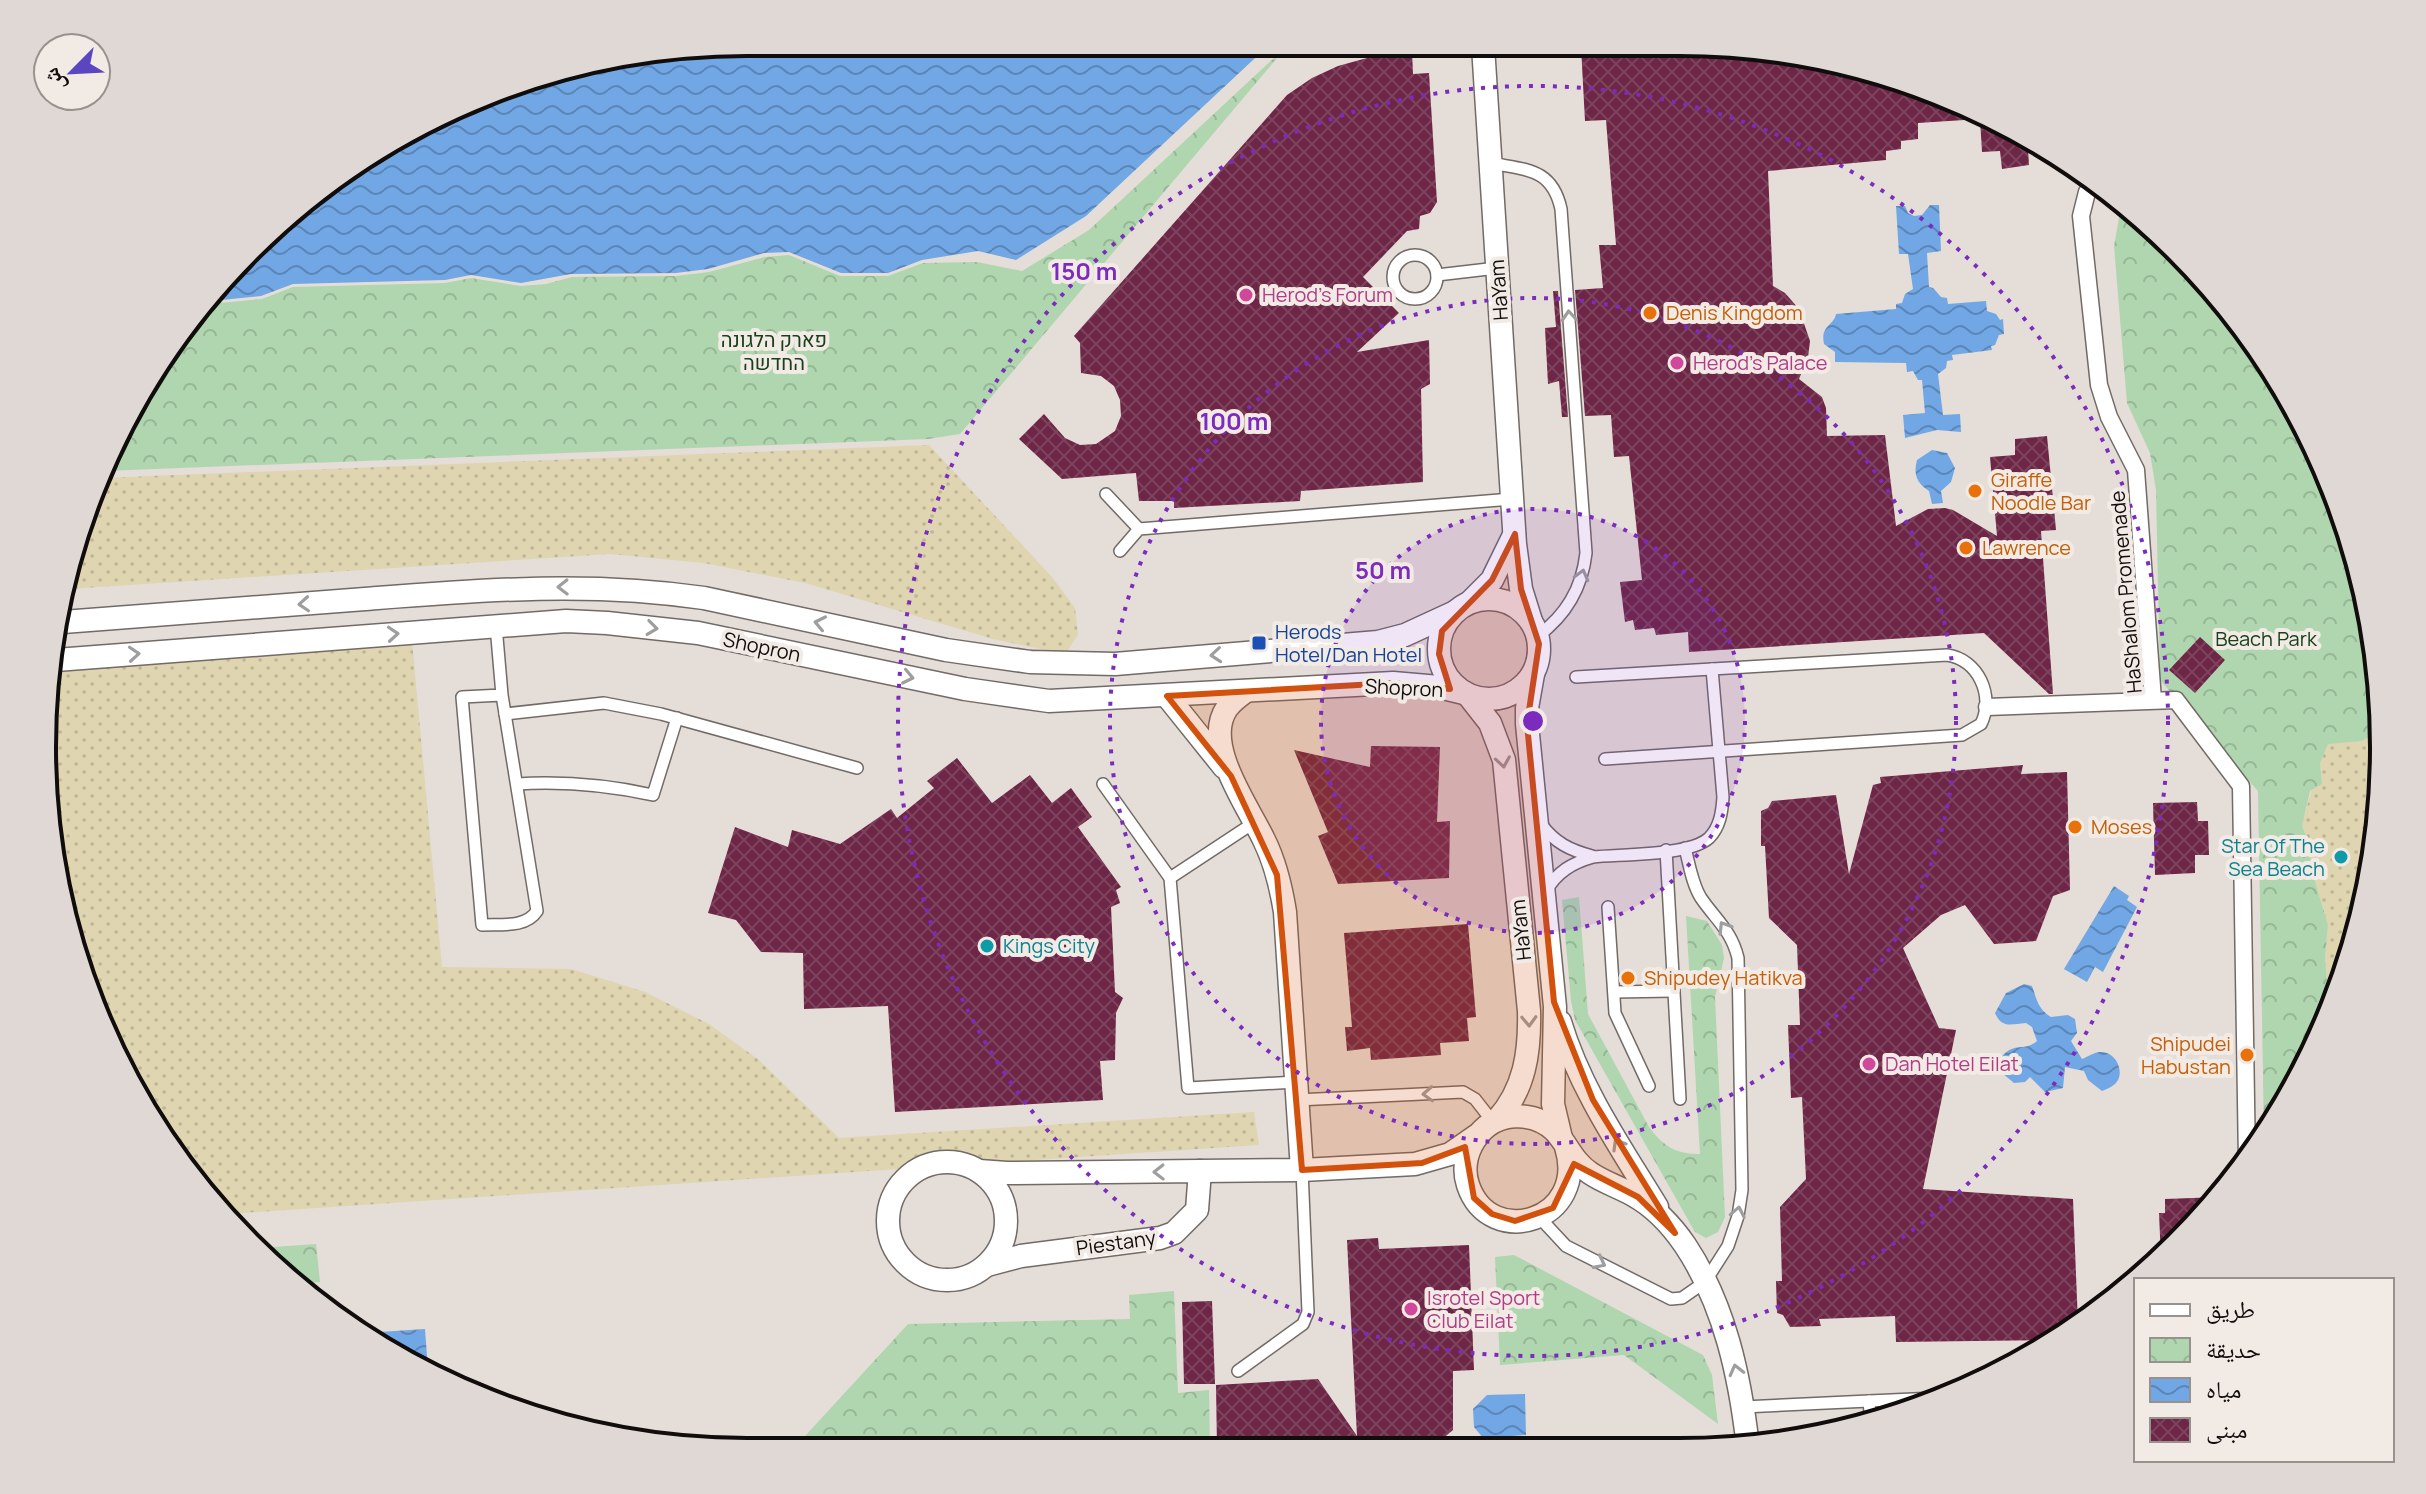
<svg xmlns="http://www.w3.org/2000/svg" width="2426" height="1494" font-family="Manrope,'Noto Naskh Arabic',Heebo,sans-serif">
  <style>
    .sand { fill: url(#sand-dots) }
    .park { fill: url(#park-crowns) }
    .water { fill: url(#water-waves) }
    .building { fill: url(#building-cross-hatch) }
    .lines { fill: none; stroke-linecap: round; stroke-linejoin: round }
    .service-casing { stroke: #726a66; stroke-width: 14 }
    .pedestrian-casing { stroke: #726a66; stroke-width: 19 }
    .minor-casing { stroke: #726a66; stroke-width: 25 }
    .service { stroke: #fff; stroke-width: 11 }
    .pedestrian { stroke: #fff; stroke-width: 16 }
    .minor { stroke: #fff; stroke-width: 22 }
    .oneway { stroke: #9f9e9e }
    .marked { fill: #d2510c; fill-opacity: 0.2; stroke: #d2510c; stroke-width: 6; stroke-linejoin: round }
    .ring { fill: none; stroke: #7b2cbf; stroke-width: 4; stroke-dasharray: 4 8 }
    .hotel-dot { fill: #d1479c; stroke: #f2eae5; stroke-width: 3 }
    .food-dot { fill: #e8710a; stroke: #f2eae5; stroke-width: 3 }
    .transit-dot { fill: #1a4fb4; stroke: #f2eae5; stroke-width: 3 }
    .culture-dot { fill: #0f9aa8; stroke: #f2eae5; stroke-width: 3 }
    .labels { text-anchor: middle; stroke-width: 8; stroke-linejoin: round; paint-order: stroke }
    .street-label { font-size: 20px; fill: #100d0c; stroke: #f2eae5 }
    .hotel-label { font-size: 20px; fill: #b23c85; stroke: #f2eae5; text-anchor: start }
    .food-label { font-size: 20px; fill: #c56008; stroke: #f2eae5; text-anchor: start }
    .park-label { font-size: 20px; fill: #164119; stroke: #f2eae5 }
    .transit-label { font-size: 20px; fill: #164399; stroke: #f2eae5; text-anchor: start }
    .culture-label { font-size: 20px; fill: #0d838f; stroke: #f2eae5; text-anchor: end }
    .rim { fill: none; stroke: #100d0c; stroke-width: 4 }
    .centre { fill: #7b2cbf; stroke: #f2eae5; stroke-width: 4 }
    .ring-label { font-size: 24px; text-anchor: middle; font-weight: bold; fill: #7b2cbf; stroke: #f2eae5; stroke-width: 8; stroke-linejoin: round; paint-order: stroke }
  </style>
  <defs>
    <pattern id="sand-dots" width="8" height="8" patternUnits="userSpaceOnUse" patternTransform="scale(2)"><rect width="8" height="8" fill="#dfd5b0"/><path d="M2 2h.1M6 6h.1" fill="none" stroke="#beb696" stroke-width="1.8" stroke-linecap="round"/></pattern>
    <pattern id="park-crowns" width="20" height="18" patternUnits="userSpaceOnUse" patternTransform="scale(2)"><rect width="20" height="18" fill="#afd6af"/><path d="M2 6a3 3 0 1 1 6 0M12 15a3 3 0 1 1 6 0" fill="none" stroke="#96b695"/></pattern>
    <pattern id="water-waves" width="16" height="10" patternUnits="userSpaceOnUse" patternTransform="scale(2)"><rect width="16" height="10" fill="#70a7e4"/><path d="M0 5q4-4 8 0t8 0" fill="none" stroke="#5b86b7"/></pattern>
    <pattern id="building-cross-hatch" width="8" height="8" patternUnits="userSpaceOnUse" patternTransform="scale(2)"><rect width="8" height="8" fill="#6e2646"/><path d="M0 0l8 8M0 8l8-8" fill="none" stroke="#7d435c"/></pattern>
  </defs>
  <rect width="100%" height="100%" fill="#e5ddd7"/>
  <g class="sand">
    <polygon points="929,445 1052,577 1075,608 1078,635 1065,654 993,639 805,583 704,563 610,554 68,589 79,521 101,478"/>
    <polygon points="412,641 442,967 571,969 645,992 709,1024 759,1060 839,1138 1254,1112 1259,1145 226,1214 187,1176 79,973 42,747 54,672"/>
    <polygon points="2380,731 2383,793 2360,929 2334,1000 2327,985 2325,958 2328,925 2313,875 2308,840 2302,826 2311,791 2322,784 2320,763 2328,743 2362,741"/>
  </g>
  <g class="park">
    <polygon points="1288,45 960,434 928,439 104,471 161,355 209,304 262,299 293,287 445,283 471,278 521,286 546,284 572,277 676,276 709,272 765,257 789,255 840,276 888,276 923,263 977,262 1022,271 1089,230"/>
    <polygon points="2122,201 2209,282 2289,394 2346,520 2378,655 2380,731 2362,741 2328,744 2320,763 2322,784 2310,791 2302,826 2308,840 2313,875 2328,925 2325,958 2327,985 2334,1000 2311,1058 2264,1134 2258,791 2160,680 2156,490 2150,453 2127,403 2114,246"/>
    <path d="M 1579,897 L 1588,1014 L 1649,1127 C 1664,1147 1676,1154 1700,1154 L 1686,916 L 1707,921 L 1722,945 L 1724,958 L 1715,997 L 1725,1217 L 1718,1232 L 1706,1238 L 1695,1232 L 1575,1020 L 1571,1001 L 1562,900 Z"/>
    <polygon points="316,1244 320,1282 296,1284 260,1248"/>
    <polygon points="1514,1255 1703,1355 1712,1375 1718,1424 1624,1355 1500,1365 1495,1257"/>
    <polygon points="1174,1291 1178,1393 1209,1390 1210,1448 795,1447 908,1324 1130,1319 1129,1295"/>
  </g>
  <g class="water">
    <polygon points="747,42 1269,45 1086,216 1016,260 978,251 922,260 888,273 841,273 789,252 764,253 708,269 676,273 571,274 521,283 471,275 445,280 293,284 261,296 212,301 318,187 521,79"/>
    <path d="M 1930,205 L 1939,205 L 1941,251 L 1927,253 L 1929,287 L 1933,288 L 1941,297 L 1947,298 L 1948,304 L 1986,301 L 1987,311 L 1996,314 L 2000,320 L 2003,319 L 2004,334 L 1999,335 L 1995,345 L 1991,346 L 1992,350 L 1952,355 L 1953,360 L 1947,361 L 1946,368 L 1938,374 L 1943,415 L 1960,414 L 1961,432 L 1937,430 L 1905,438 L 1903,415 L 1925,413 L 1922,380 L 1918,380 L 1913,371 L 1907,372 L 1906,363 L 1835,362 L 1835,352 L 1824,344 C 1820,325 1834,326 1836,314 L 1896,309 L 1896,304 L 1902,303 L 1905,294 L 1913,289 L 1908,254 L 1899,254 L 1896,206 L 1905,206 L 1908,213 L 1914,216 L 1922,215 Z"/>
    <path d="M 1932,450 L 1947,453 L 1955,468 L 1951,482 L 1941,491 L 1943,503 L 1932,504 L 1929,491 C 1917,483 1913,475 1917,460 Z"/>
    <polygon points="2114,886 2129,896 2127,900 2137,907 2103,972 2095,967 2087,982 2064,969"/>
    <path d="M 2024,984 L 2032,986 C 2037,1000 2038,1009 2051,1017 L 2068,1015 L 2075,1019 L 2077,1033 L 2071,1041 L 2082,1059 C 2087,1057 2095,1052 2100,1052 C 2114,1051 2124,1068 2118,1080 C 2115,1086 2107,1089 2102,1091 L 2088,1080 L 2084,1071 L 2065,1067 L 2063,1088 L 2045,1092 L 2030,1077 L 2025,1082 L 2014,1083 L 2002,1073 L 2000,1059 C 2014,1040 2023,1053 2037,1041 L 2032,1027 L 2026,1023 C 2011,1024 2002,1029 1995,1013 L 2006,993 Z"/>
    <polygon points="425,1329 428,1370 364,1333"/>
    <polygon points="1525,1394 1526,1435 1483,1438 1474,1427 1473,1409 1487,1395"/>
  </g>
  <g class="building">
    <polygon points="1581,47 1771,48 1948,96 2039,148 2028,149 2029,165 2002,169 2000,151 1982,152 1980,119 1918,123 1918,139 1901,141 1901,149 1886,151 1886,160 1768,171 1773,286 1785,293 1799,309 1810,341 1808,358 1799,379 1822,397 1826,408 1827,436 1885,435 1896,526 1928,509 1945,508 1953,510 1997,536 1990,457 2015,455 2015,439 2047,436 2056,530 2041,531 2053,694 2049,694 1984,633 1689,652 1688,632 1656,635 1654,628 1635,630 1633,620 1625,622 1620,582 1642,580 1629,456 1614,457 1611,415 1585,416 1575,290 1603,288 1599,245 1616,245 1606,120 1585,121"/>
    <polygon points="1412,51 1413,74 1429,73 1437,202 1430,213 1420,216 1419,229 1407,231 1363,277 1399,313 1357,352 1429,340 1430,384 1421,389 1423,482 1301,491 1300,501 1174,508 1174,501 1139,501 1136,473 1062,479 1019,439 1044,414 1065,438 1080,445 1096,444 1115,431 1121,416 1120,400 1114,386 1101,376 1081,373 1080,343 1074,336 1287,95 1312,78 1338,66 1367,58"/>
    <polygon points="1553,291 1558,291 1568,417 1562,417 1559,381 1548,384 1545,328 1556,327"/>
    <polygon points="2200,637 2225,660 2195,693 2169,670"/>
    <polygon points="1371,746 1440,747 1437,822 1450,821 1449,878 1338,884 1318,836 1328,832 1294,750 1370,767"/>
    <polygon points="957,758 992,803 1030,775 1052,803 1071,788 1092,817 1078,827 1121,887 1116,890 1120,903 1111,907 1115,992 1123,998 1116,1013 1115,1060 1100,1061 1103,1100 895,1112 888,1006 804,1009 803,953 761,952 736,920 708,913 735,827 788,847 792,830 840,844 891,809 897,818 934,788 927,781"/>
    <polygon points="2023,765 2021,774 2067,772 2070,890 2053,896 2036,941 1994,944 1965,905 1941,915 1903,948 1939,1028 1956,1030 1923,1189 2073,1199 2078,1324 2056,1340 1896,1342 1895,1316 1819,1319 1821,1326 1790,1327 1783,1315 1777,1313 1776,1281 1782,1281 1780,1207 1806,1179 1802,1097 1791,1098 1788,1025 1800,1025 1797,945 1769,918 1765,846 1761,846 1761,811 1768,808 1772,801 1836,795 1849,874 1873,785 1881,783 1880,777"/>
    <polygon points="2197,802 2198,821 2208,821 2209,855 2195,855 2195,873 2155,875 2153,803"/>
    <polygon points="1468,924 1476,1017 1467,1018 1469,1041 1440,1043 1441,1055 1371,1060 1370,1048 1347,1051 1345,1027 1352,1027 1344,933"/>
    <polygon points="2219,1197 2161,1259 2159,1213 2165,1213 2165,1199"/>
    <polygon points="1378,1238 1379,1249 1469,1245 1474,1370 1453,1371 1453,1430 1430,1449 1217,1448 1216,1385 1318,1379 1357,1436 1347,1240"/>
    <polygon points="1212,1301 1215,1384 1184,1384 1182,1302"/>
  </g>
  <g class="lines">
    <defs>
      <g id="service">
        <path d="M 1491,163 C 1526,170 1552,168 1561,209 L 1586,553 C 1582,589 1566,615 1538,636"/>
        <circle cx="1415" cy="277" r="22"/>
        <polyline points="1437,275 1497,268"/>
        <polyline points="1106,494 1139,529"/>
        <polyline points="1120,551 1139,529 1512,499"/>
        <path d="M 496,626 L 502,695 L 537,911 C 526,928 501,924 482,925 L 462,697 L 502,695"/>
        <path d="M 1576,677 L 1947,655 C 1978,659 1995,696 1981,724 L 1962,735 L 1605,759"/>
        <polyline points="505,714 604,703 661,714 857,768"/>
        <path d="M 517,784 C 564,781 607,785 653,795 L 677,718"/>
        <polyline points="1103,784 1170,878 1188,1088 1296,1082"/>
        <path d="M 1541,824 C 1555,843 1570,850 1592,856"/>
        <polyline points="1666,850 1680,1099"/>
        <polyline points="1170,878 1255,822"/>
        <path d="M 1546,891 C 1557,872 1572,863 1593,857 C 1621,854 1689,856 1709,838 C 1720,827 1722,812 1723,797 L 1712,669"/>
        <polyline points="1608,907 1615,1013 1649,1086"/>
        <polyline points="1614,992 1673,991"/>
        <polyline points="1297,1100 1463,1092 1475,1099 1493,1122"/>
        <path d="M 1539,1217 L 1566,1246 L 1671,1299 L 1682,1298 L 1705,1282 L 1728,1246 L 1738,1216 L 1742,1190 L 1738,958 C 1731,930 1716,920 1701,898 C 1692,884 1689,863 1685,848"/>
        <polyline points="1238,1371 1303,1324 1308,1312 1302,1170"/>
        <polyline points="1743,1407 1869,1401"/>
        <polyline points="1871,1424 1869,1401 1935,1398"/>
      </g>
      <g id="pedestrian">
        <polyline points="2096,181 2087,192 2081,216 2099,385 2109,417 2136,470 2153,700"/>
        <polyline points="1987,707 2176,700 2241,786 2247,1163"/>
      </g>
      <g id="minor">
        <polyline points="1483,46 1515,544 1521,589 1531,621"/>
        <circle cx="1489" cy="649" r="50"/>
        <polyline points="1470,602 1492,580 1514,535"/>
        <path d="M 63,622 C 163,615 264,607 365,599 C 481,590 588,581 704,598 L 946,650 L 1030,662 L 1115,664 L 1378,642 L 1405,635 L 1455,612"/>
        <polyline points="56,660 566,621 607,623 698,633 965,689 1049,701 1393,683 1439,687 1464,693"/>
        <polyline points="1533,674 1527,708 1527,724 1555,1007 1553,1104 1561,1138"/>
        <path d="M 1246,691 C 1239,696 1232,701 1227,708 C 1202,744 1248,806 1264,840 C 1275,862 1281,887 1285,912 L 1302,1170"/>
        <path d="M 1468,695 L 1490,723 L 1504,760 L 1529,1011 C 1530,1052 1525,1089 1497,1120"/>
        <polyline points="1167,696 1224,767"/>
        <path d="M 1560,1022 C 1580,1089 1621,1148 1657,1207"/>
        <path d="M 1566,1147 C 1589,1220 1490,1251 1468,1185 C 1462,1167 1467,1148 1479,1134 C 1498,1111 1534,1111 1555,1131 C 1568,1145 1573,1162 1590,1173 C 1603,1182 1619,1187 1633,1195 C 1653,1206 1672,1226 1685,1245 C 1725,1305 1740,1377 1748,1447"/>
        <circle cx="947" cy="1221" r="59"/>
        <polyline points="979,1171 1007,1173 1200,1171 1197,1210 1174,1233 1160,1238 1021,1256 987,1265"/>
        <polyline points="1200,1171 1302,1170 1415,1164 1450,1154 1476,1136"/>
      </g>
    </defs>
    <use href="#service" class="service-casing"/>
    <use href="#pedestrian" class="pedestrian-casing"/>
    <use href="#minor" class="minor-casing"/>
    <use href="#service" class="service"/>
    <use href="#pedestrian" class="pedestrian"/>
    <use href="#minor" class="minor"/>
  </g>
  <defs><path id="oneway-chevron" d="M-2-3.5L2.5 0L-2 3.5" fill="none" stroke-width="1.6" stroke-linecap="round" stroke-linejoin="round" transform="scale(2)"/></defs>
  <g class="oneway">
    <use href="#oneway-chevron" transform="translate(1569 316) rotate(-94)"/>
    <use href="#oneway-chevron" transform="translate(1582 575) rotate(-75)"/>
    <use href="#oneway-chevron" transform="translate(563 587) rotate(179)"/>
    <use href="#oneway-chevron" transform="translate(304 604) rotate(176)"/>
    <use href="#oneway-chevron" transform="translate(820 623) rotate(-168)"/>
    <use href="#oneway-chevron" transform="translate(652 628) rotate(7)"/>
    <use href="#oneway-chevron" transform="translate(393 634) rotate(-4)"/>
    <use href="#oneway-chevron" transform="translate(134 654) rotate(-4)"/>
    <use href="#oneway-chevron" transform="translate(1216 655) rotate(175)"/>
    <use href="#oneway-chevron" transform="translate(908 677) rotate(12)"/>
    <use href="#oneway-chevron" transform="translate(1503 762) rotate(81)"/>
    <use href="#oneway-chevron" transform="translate(1724 927) rotate(-122)"/>
    <use href="#oneway-chevron" transform="translate(1529 1021) rotate(88)"/>
    <use href="#oneway-chevron" transform="translate(1428 1094) rotate(177)"/>
    <use href="#oneway-chevron" transform="translate(1618 1144) rotate(-120)"/>
    <use href="#oneway-chevron" transform="translate(1159 1172) rotate(179)"/>
    <use href="#oneway-chevron" transform="translate(1738 1212) rotate(-79)"/>
    <use href="#oneway-chevron" transform="translate(1600 1263) rotate(27)"/>
    <use href="#oneway-chevron" transform="translate(1736 1370) rotate(-104)"/>
  </g>
  <path class="marked" d="M 1515,534 L 1521,589 L 1539,644 L 1527,724 L 1554,1002 L 1593,1100 L 1675,1233 L 1638,1197 L 1574,1164 L 1553,1208 L 1515,1221 L 1492,1214 L 1474,1198 L 1465,1147 L 1422,1163 L 1302,1170 L 1277,875 L 1231,776 L 1167,696 L 1393,683 L 1450,689 L 1439,654 L 1442,631 L 1492,580 Z"/>
  <circle cx="1533" cy="721" r="212" fill="#7b2cbf" fill-opacity=".12"/>
  <g class="ring">
    <circle cx="1533" cy="721" r="212"/>
    <circle cx="1533" cy="721" r="423"/>
    <circle cx="1533" cy="721" r="635"/>
  </g>
  <g class="hotel-dot">
    <circle cx="1246" cy="295" r="8"/>
    <circle cx="1677" cy="363" r="8"/>
    <circle cx="1869" cy="1064" r="8"/>
    <circle cx="1411" cy="1309" r="8"/>
  </g>
  <g class="food-dot">
    <circle cx="1650" cy="313" r="8"/>
    <circle cx="1975" cy="491" r="8"/>
    <circle cx="1966" cy="548" r="8"/>
    <circle cx="2075" cy="827" r="8"/>
    <circle cx="1628" cy="978" r="8"/>
    <circle cx="2247" cy="1055" r="8"/>
  </g>
  <rect class="transit-dot" x="1251" y="635" width="16" height="16" rx="4"/>
  <g class="culture-dot">
    <circle cx="2341" cy="857" r="8"/>
    <circle cx="987" cy="946" r="8"/>
  </g>
  <g class="labels">
    <g class="street-label">
      <text transform="translate(1499 290) rotate(-94)" y="7">HaYam</text>
      <text transform="translate(2126 592) rotate(-95)" y="7">HaShalom Promenade</text>
      <text transform="translate(762 647) rotate(12)" y="7">Shopron</text>
      <text transform="translate(1404 688) rotate(3)" y="7">Shopron</text>
      <text transform="translate(1521 930) rotate(-96)" y="7">HaYam</text>
      <text transform="translate(1116 1243) rotate(-8)" y="7">Piestany</text>
    </g>
    <g class="hotel-label">
      <text x="1262" y="302">Herod's Forum</text>
      <text x="1693" y="370">Herod's Palace</text>
      <text x="1885" y="1071">Dan Hotel Eilat</text>
      <text x="1427" y="1305">Isrotel Sport<tspan x="1427" dy="23">Club Eilat</tspan></text>
    </g>
    <g class="food-label">
      <text x="1666" y="320">Denis Kingdom</text>
      <text x="1991" y="487">Giraffe<tspan x="1991" dy="23">Noodle Bar</tspan></text>
      <text x="1982" y="555">Lawrence</text>
      <text x="2091" y="834">Moses</text>
      <text x="1644" y="985">Shipudey Hatikva</text>
      <text x="2231" y="1051" text-anchor="end">Shipudei<tspan x="2231" dy="23">Habustan</tspan></text>
    </g>
    <g class="park-label">
      <text x="774" y="347">פארק הלגונה<tspan x="774" dy="23">החדשה</tspan></text>
      <text x="2266" y="646">Beach Park</text>
    </g>
    <g class="transit-label">
      <text x="1275" y="639">Herods<tspan x="1275" dy="23">Hotel/Dan Hotel</tspan></text>
    </g>
    <g class="culture-label">
      <text x="2325" y="853">Star Of The<tspan x="2325" dy="23">Sea Beach</tspan></text>
      <text x="1003" y="953" text-anchor="start">Kings City</text>
    </g>
  </g>
  <path d="M0 0H2426V1494H0ZM747 56H1679A691 691 0 0 1 2370 747V747A691 691 0 0 1 1679 1438H747A691 691 0 0 1 56 747V747A691 691 0 0 1 747 56Z" fill="#e0d8d4" fill-rule="evenodd"/>
  <path class="rim" d="M747 56H1679A691 691 0 0 1 2370 747V747A691 691 0 0 1 1679 1438H747A691 691 0 0 1 56 747V747A691 691 0 0 1 747 56Z"/>
  <circle cx="1533" cy="721" r="12" class="centre"/>
  <g class="ring-label">
    <text x="1084" y="280">150 m</text>
    <text x="1234" y="430">100 m</text>
    <text x="1383" y="579">50 m</text>
  </g>
  <rect x="2134" y="1278" width="260" height="184" fill="#f2eae5" stroke="#98928e" stroke-width="2"/>
  <rect x="2150" y="1304" width="40" height="12" fill="#ffffff" stroke="#98928e" stroke-width="2"/>
  <text x="2206" y="1318" font-size="24" fill="#100d0c">طريق</text>
  <rect x="2150" y="1338" width="40" height="24" fill="url(#park-crowns)" stroke="#98928e" stroke-width="2"/>
  <text x="2206" y="1358" font-size="24" fill="#100d0c">حديقة</text>
  <rect x="2150" y="1378" width="40" height="24" fill="url(#water-waves)" stroke="#98928e" stroke-width="2"/>
  <text x="2206" y="1398" font-size="24" fill="#100d0c">مياه</text>
  <rect x="2150" y="1418" width="40" height="24" fill="url(#building-cross-hatch)" stroke="#98928e" stroke-width="2"/>
  <text x="2206" y="1438" font-size="24" fill="#100d0c">مبنى</text>
  <g transform="translate(72 72) rotate(246)"><circle r="38" fill="#f2eae5" stroke="#98928e" stroke-width="2"/>
  <path d="M0-6L14 30L0 20L-14 30Z" fill="#5b46bf"/>
  <text y="-12" font-size="22" font-weight="bold" text-anchor="middle" fill="#100d0c">ش</text>
  </g>
</svg>
